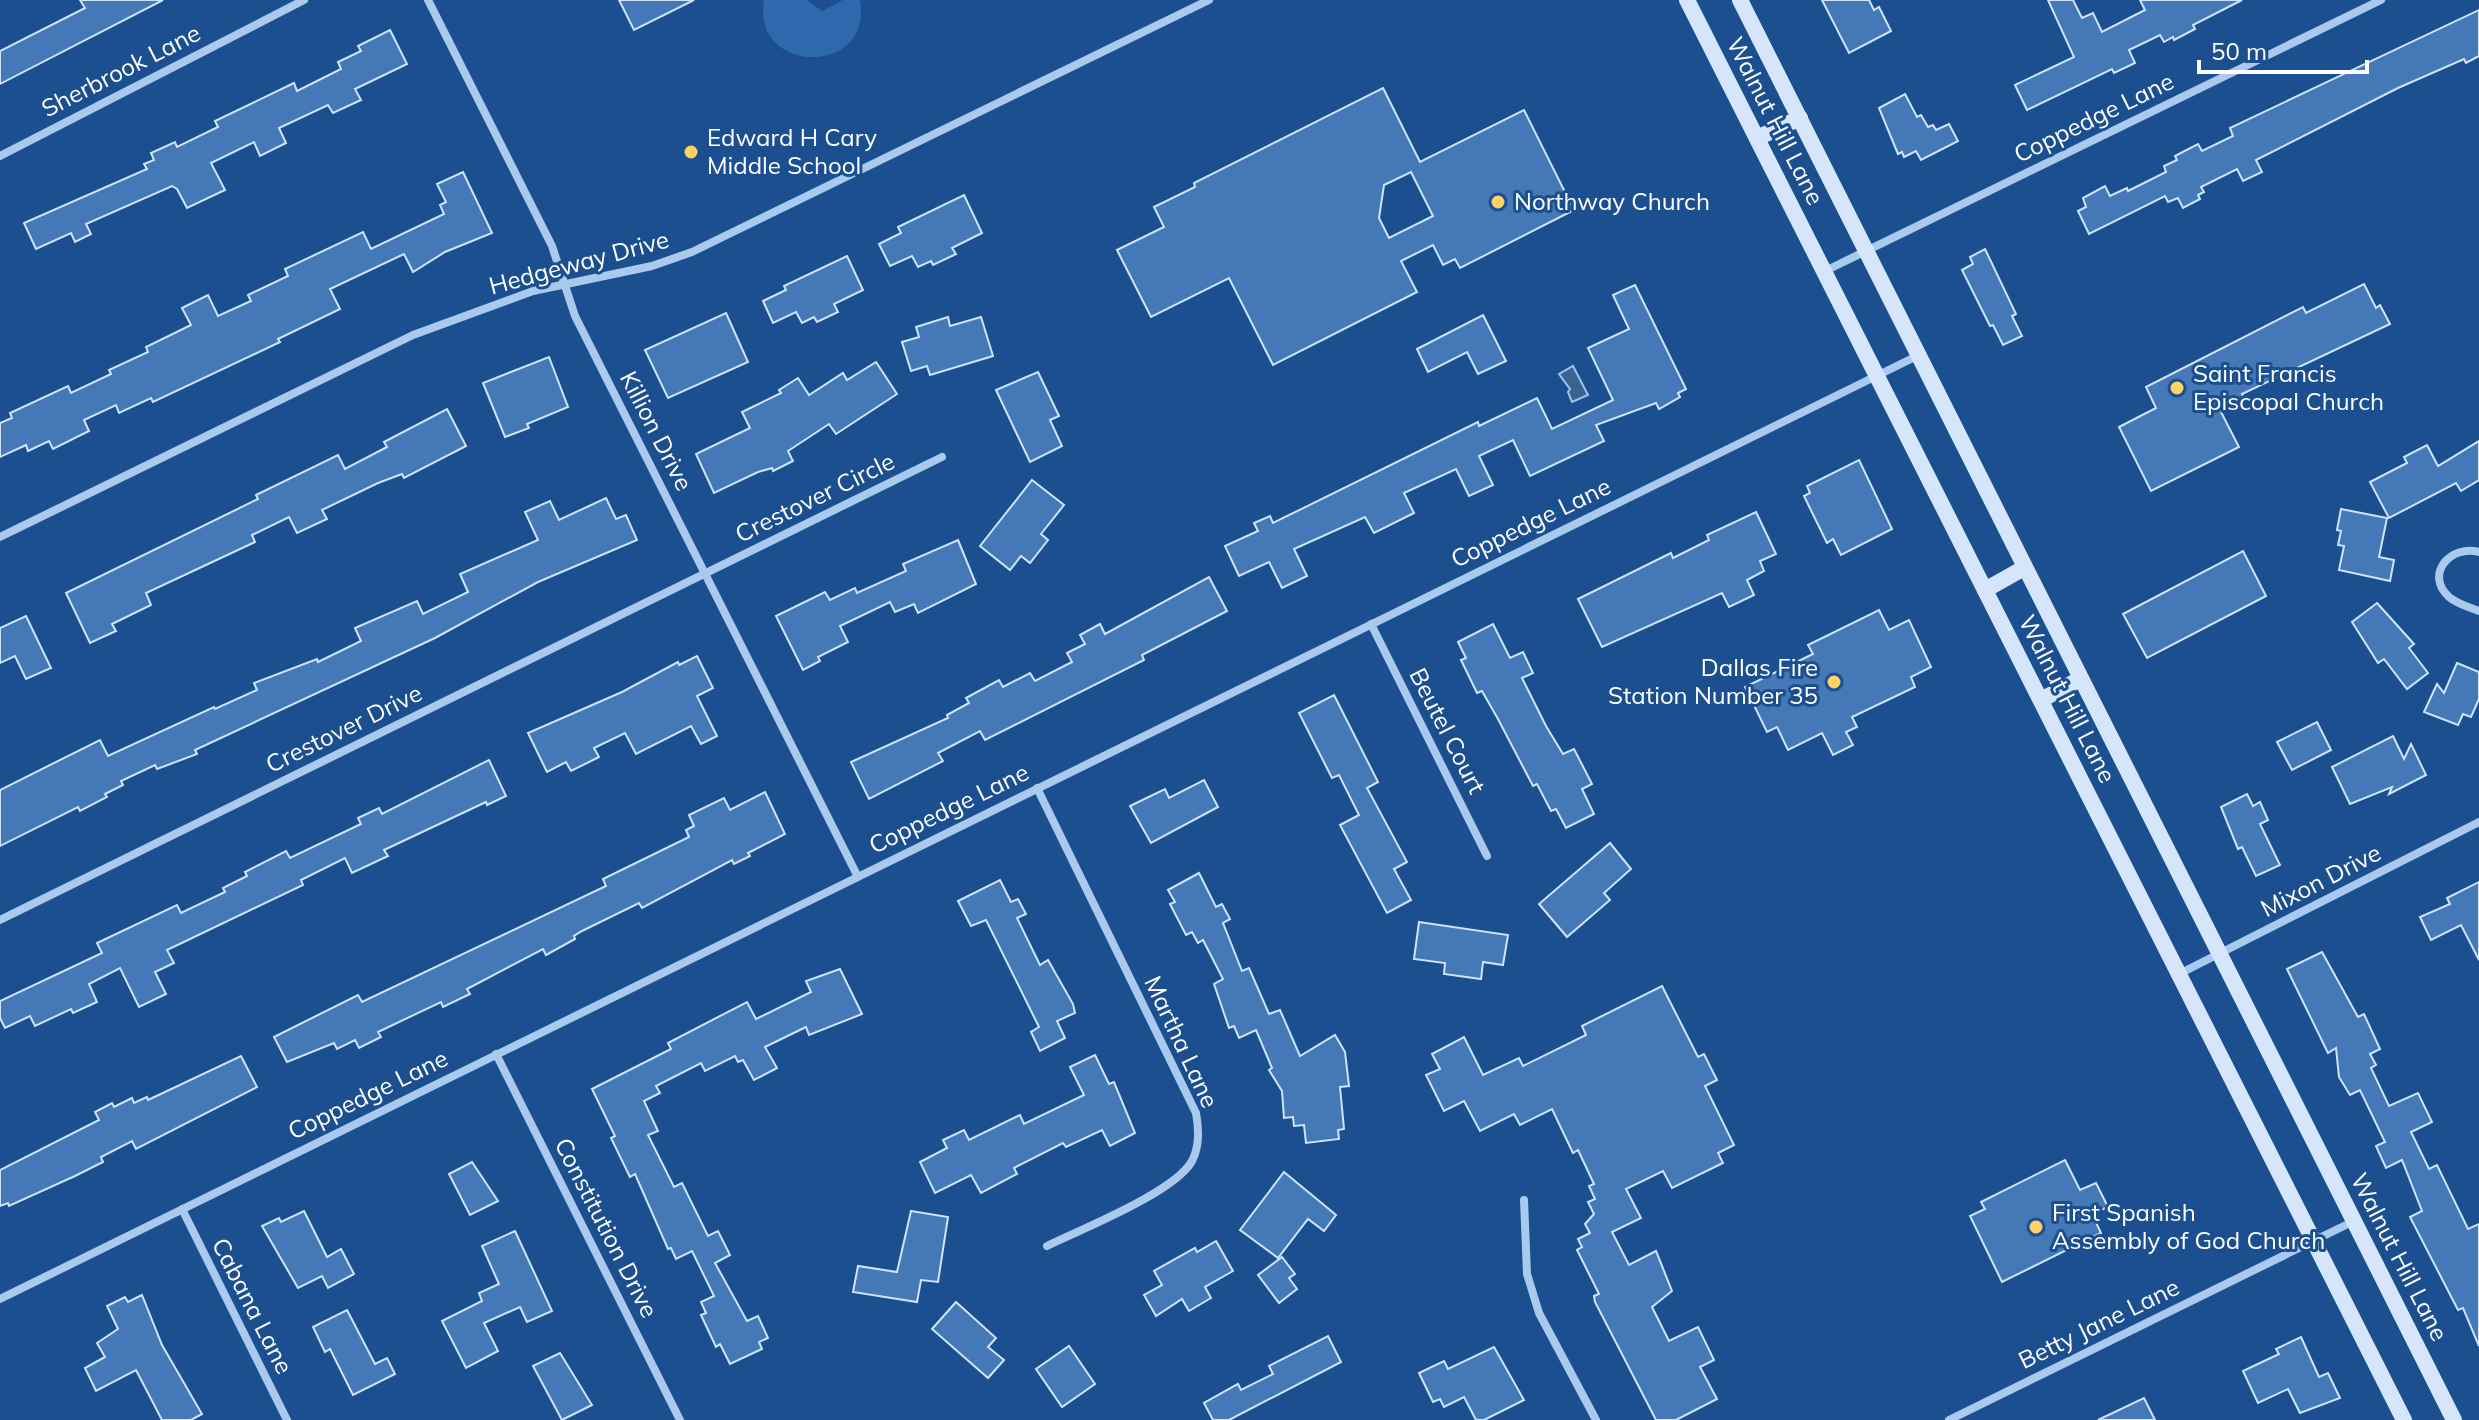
<svg xmlns="http://www.w3.org/2000/svg" width="2479" height="1420" font-family="Mulish,sans-serif">
  <style>
    .green { fill: #2e69ad }
    .water { fill: #3c6290; stroke: #9cc4f0; stroke-width: 2 }
    .building { fill: #4478b7; stroke: #cfe3fa; stroke-width: 2; fill-rule: evenodd }
    .lines { fill: none; stroke-linecap: round; stroke-linejoin: round }
    .minor { stroke: #a9c9ee; stroke-width: 8 }
    .secondary { stroke: #d6e6fa; stroke-width: 16 }
    .poi-dot { fill: #ffd166; stroke: #1b4f8f; stroke-width: 3 }
    .labels { text-anchor: middle; stroke-width: 6; stroke-linejoin: round; paint-order: stroke }
    .street-label { font-size: 24px; fill: #fff; stroke: #1b4f8f }
    .poi-label { font-size: 24px; fill: #fff; stroke: #1b4f8f; text-anchor: start }
  </style>
  <rect width="100%" height="100%" fill="#1b4f8f"/>
  <path class="green" d="M 764,0 L 807,0 L 822,11 L 843,0 L 860,0 C 874,76 751,76 764,0 Z"/>
  <polygon class="water" points="1573,366 1588,395 1572,402 1568,392 1570,389 1559,374"/>
  <g class="building">
    <polygon points="80,0 163,0 0,84 0,51 85,8"/>
    <polygon points="619,0 694,0 634,30"/>
    <polygon points="1822,0 1869,0 1874,10 1879,7 1891,31 1849,53"/>
    <polygon points="2048,0 2073,0 2082,18 2093,13 2102,32 2145,10 2140,0 2242,0 2193,25 2195,29 2174,40 2173,37 2164,42 2160,35 2129,50 2135,63 2114,73 2112,69 2027,110 2015,85 2074,57"/>
    <polygon points="2479,10 2479,56 2466,63 2464,59 2398,88 2256,160 2262,172 2243,181 2237,169 2201,187 2204,192 2198,195 2200,199 2183,208 2178,198 2168,202 2165,196 2089,234 2078,211 2086,207 2083,198 2105,186 2110,196 2127,188 2128,191 2166,172 2164,166 2177,160 2175,156 2198,144 2202,151 2233,136 2230,128"/>
    <polygon points="390,30 407,64 355,89 361,100 333,113 328,105 279,128 286,143 260,156 254,142 211,163 225,190 187,208 177,189 172,186 86,224 91,234 75,242 71,233 36,249 24,223 147,169 144,164 154,160 151,153 175,142 177,147 218,127 215,121 294,83 297,91 341,69 338,62 361,51 358,46"/>
    <path d="M 1383,88 L 1420,162 L 1524,110 L 1574,210 L 1460,268 L 1455,259 L 1443,265 L 1433,245 L 1401,261 L 1417,292 L 1273,365 L 1229,278 L 1151,317 L 1117,250 L 1164,227 L 1154,207 L 1195,187 L 1194,183 ZM 1411,172 L 1433,216 L 1389,238 L 1379,218 L 1384,185 Z"/>
    <polygon points="1905,94 1917,117 1921,115 1928,127 1933,125 1936,130 1949,124 1958,141 1921,160 1916,151 1904,157 1902,152 1898,154 1879,108"/>
    <polygon points="463,172 492,233 445,252 413,272 404,254 330,289 340,309 278,339 280,342 153,402 151,398 119,413 116,405 84,420 89,431 53,449 49,441 28,451 26,445 0,457 0,423 12,418 10,413 68,386 71,393 111,374 109,370 148,352 146,347 191,325 182,308 208,295 218,316 251,301 248,295 288,276 285,269 363,232 371,249 444,214 440,205 446,202 437,184"/>
    <polygon points="964,195 982,233 952,248 956,254 933,265 931,261 918,267 912,256 890,266 879,244 901,233 898,227"/>
    <polygon points="1985,249 2016,314 2012,316 2022,336 2003,345 1993,325 1990,326 1962,270 1973,264 1970,257"/>
    <polygon points="847,256 863,290 834,304 838,312 817,322 814,317 802,323 796,312 773,323 763,301 786,290 784,286"/>
    <polygon points="2364,284 2376,308 2380,305 2390,324 2242,394 2245,400 2221,412 2239,447 2151,491 2119,427 2156,408 2146,387 2303,307 2306,313"/>
    <polygon points="1635,285 1686,389 1678,393 1680,397 1659,409 1656,403 1596,425 1604,441 1530,476 1513,440 1479,456 1493,485 1469,496 1456,469 1404,493 1414,513 1374,533 1365,517 1294,549 1307,576 1282,588 1269,562 1239,576 1225,546 1258,531 1254,523 1270,516 1273,523 1478,422 1479,426 1537,398 1552,429 1613,400 1588,348 1629,329 1613,295"/>
    <polygon points="726,313 748,362 668,398 645,350"/>
    <polygon points="1483,315 1506,361 1478,374 1467,352 1428,372 1417,349"/>
    <polygon points="948,317 950,326 981,317 993,356 930,375 927,366 911,371 902,342 919,337 916,327"/>
    <polygon points="549,357 568,407 527,424 529,428 505,437 483,383"/>
    <polygon points="876,362 897,394 836,434 829,424 788,451 793,461 773,471 772,468 758,472 714,493 696,454 750,428 742,412 781,393 779,390 798,378 809,395 843,373 847,380"/>
    <polygon points="1038,372 1059,416 1050,420 1062,446 1030,462 996,390"/>
    <polygon points="447,409 466,446 404,478 402,474 378,483 322,510 327,519 297,533 289,517 252,535 255,542 146,593 151,605 112,624 116,631 90,643 66,593 258,499 256,495 338,455 345,469 387,447 384,442"/>
    <polygon points="2479,441 2479,480 2461,491 2456,483 2389,518 2370,482 2407,463 2404,457 2427,445 2438,466"/>
    <polygon points="1859,460 1892,529 1841,555 1833,539 1827,543 1804,496 1810,493 1807,486"/>
    <polygon points="1032,480 1064,505 1041,534 1048,540 1030,563 1021,556 1010,570 980,546"/>
    <polygon points="606,498 616,519 626,515 637,540 538,582 435,638 195,750 197,754 157,769 155,765 121,781 123,785 105,794 107,797 80,811 78,807 0,846 0,790 100,740 108,756 214,707 215,709 257,690 254,683 317,659 318,662 361,641 355,628 417,601 423,614 468,592 460,574 538,540 525,512 550,501 559,520"/>
    <polygon points="2341,509 2387,518 2379,557 2394,560 2390,581 2339,570 2344,546 2338,545 2341,531 2337,530"/>
    <polygon points="1756,512 1776,554 1760,561 1764,571 1747,580 1754,595 1729,607 1722,593 1602,647 1578,599 1671,553 1673,558 1709,540 1707,535"/>
    <polygon points="958,540 976,584 918,613 914,604 895,612 890,602 840,626 848,642 818,657 820,661 803,670 776,616 825,592 830,600 855,588 857,593 906,571 903,564"/>
    <polygon points="2243,551 2266,596 2147,658 2123,614"/>
    <polygon points="1209,577 1227,611 1142,655 1144,660 985,740 980,731 938,753 943,761 869,799 851,762 948,718 947,715 969,703 966,698 999,680 1003,687 1030,673 1035,681 1072,662 1067,653 1085,644 1080,635 1100,624 1105,634"/>
    <polygon points="2377,603 2414,644 2409,648 2428,673 2407,689 2384,659 2378,663 2352,622"/>
    <polygon points="1879,610 1889,630 1909,620 1931,667 1911,677 1915,687 1852,717 1857,727 1846,732 1853,745 1833,755 1822,733 1788,750 1777,727 1767,732 1745,687 1813,654 1808,645"/>
    <polygon points="26,616 51,668 26,679 15,656 0,663 0,628"/>
    <polygon points="1493,624 1510,658 1523,652 1533,673 1522,678 1546,726 1563,754 1574,749 1592,784 1582,789 1594,814 1566,828 1556,809 1551,811 1537,784 1533,786 1498,719 1482,691 1477,693 1461,660 1466,658 1458,642"/>
    <polygon points="697,656 713,688 697,696 717,736 701,744 691,726 636,754 625,733 594,748 599,757 571,771 566,762 547,772 528,733 622,692 678,662 679,665"/>
    <polygon points="2457,663 2479,672 2479,699 2471,717 2463,714 2458,725 2424,712 2437,684 2444,693"/>
    <polygon points="1334,695 1378,782 1367,788 1407,862 1394,869 1411,900 1387,913 1340,825 1359,815 1339,775 1332,778 1299,713"/>
    <polygon points="2317,722 2331,750 2292,770 2277,742"/>
    <polygon points="2393,736 2404,759 2411,744 2426,775 2389,794 2392,787 2350,804 2332,767"/>
    <polygon points="489,760 506,796 487,805 486,802 384,850 388,856 352,873 345,858 301,880 303,885 167,950 174,963 155,972 166,994 139,1007 120,968 89,984 97,1002 73,1013 71,1009 35,1026 30,1016 5,1028 0,1018 0,1001 102,953 97,943 177,905 181,913 225,892 223,888 247,876 245,872 286,851 290,858 361,824 358,818 379,808 382,814"/>
    <polygon points="1204,780 1218,807 1151,843 1130,806 1165,789 1169,798"/>
    <polygon points="765,792 785,834 748,853 750,856 734,864 732,860 642,908 639,903 582,931 574,936 575,939 546,955 543,949 467,989 470,994 443,1007 441,1002 378,1032 381,1037 359,1048 355,1040 337,1049 334,1043 287,1062 274,1037 358,995 362,1002 606,886 603,879 689,837 686,830 694,826 689,815 724,798 730,810"/>
    <polygon points="2247,794 2253,806 2260,802 2268,820 2260,824 2280,865 2256,876 2242,847 2238,849 2221,807"/>
    <polygon points="1610,843 1631,869 1604,893 1610,900 1567,937 1539,904"/>
    <polygon points="1199,873 1216,907 1222,904 1230,919 1223,923 1242,971 1249,968 1269,1014 1280,1010 1300,1056 1335,1035 1345,1052 1349,1086 1340,1087 1344,1129 1338,1130 1339,1139 1306,1143 1304,1125 1294,1126 1293,1117 1284,1118 1282,1091 1269,1070 1272,1068 1256,1030 1239,1038 1234,1026 1229,1028 1214,984 1223,979 1203,940 1198,943 1192,932 1186,935 1170,904 1175,902 1168,890"/>
    <polygon points="1000,880 1011,902 1018,899 1026,914 1017,918 1040,965 1048,960 1073,1004 1075,1013 1057,1021 1065,1038 1040,1051 1031,1032 1039,1027 986,920 971,926 958,901"/>
    <polygon points="2479,882 2479,960 2461,925 2431,940 2420,917 2450,904 2447,898"/>
    <polygon points="1419,922 1508,935 1503,965 1483,962 1481,979 1444,974 1445,963 1414,959"/>
    <polygon points="2322,952 2358,1017 2364,1014 2380,1049 2370,1054 2376,1065 2371,1068 2389,1106 2418,1093 2432,1122 2411,1132 2429,1169 2437,1165 2468,1229 2479,1224 2479,1346 2463,1308 2458,1310 2410,1217 2422,1211 2402,1160 2386,1168 2376,1146 2385,1142 2360,1090 2350,1095 2339,1077 2336,1048 2328,1053 2287,969"/>
    <polygon points="840,969 862,1014 809,1035 806,1027 765,1047 777,1068 754,1080 743,1060 738,1062 735,1056 705,1071 701,1063 656,1086 660,1093 644,1101 658,1131 648,1135 674,1187 682,1183 708,1236 718,1231 730,1255 715,1263 747,1321 758,1316 768,1338 759,1342 762,1349 730,1364 720,1344 716,1347 701,1315 706,1313 701,1302 714,1296 692,1251 676,1259 671,1248 668,1249 635,1174 630,1177 611,1138 615,1136 592,1089 671,1049 668,1043 747,1002 756,1019 811,992 806,981"/>
    <polygon points="1662,986 1698,1057 1704,1054 1717,1080 1705,1086 1734,1145 1718,1153 1723,1163 1672,1188 1663,1171 1626,1189 1641,1218 1612,1232 1629,1265 1656,1251 1672,1291 1652,1307 1669,1341 1698,1327 1714,1360 1700,1367 1717,1399 1676,1420 1656,1420 1595,1302 1594,1296 1599,1294 1577,1250 1582,1247 1578,1239 1590,1233 1585,1224 1594,1214 1588,1202 1595,1199 1589,1186 1594,1184 1578,1150 1573,1153 1552,1109 1520,1125 1514,1114 1480,1131 1464,1101 1444,1111 1426,1075 1440,1069 1432,1054 1464,1037 1483,1075 1519,1058 1523,1066 1586,1035 1582,1026"/>
    <polygon points="1095,1055 1109,1084 1114,1082 1135,1133 1110,1146 1102,1130 1066,1147 1063,1143 1014,1168 1017,1174 981,1193 971,1175 935,1193 920,1162 947,1148 943,1140 964,1130 969,1140 1020,1115 1024,1124 1084,1095 1070,1067"/>
    <polygon points="241,1056 257,1087 136,1149 132,1141 101,1157 103,1162 75,1176 9,1206 8,1203 0,1206 0,1170 99,1120 95,1112 112,1103 114,1107 132,1098 134,1103 147,1097 148,1100"/>
    <polygon points="2065,1160 2080,1190 2096,1183 2108,1207 2092,1214 2101,1233 2002,1282 1970,1216 1985,1209 1981,1202"/>
    <polygon points="472,1162 498,1201 470,1215 449,1174"/>
    <polygon points="1284,1172 1336,1215 1324,1231 1308,1219 1278,1258 1240,1230"/>
    <polygon points="304,1211 327,1257 341,1249 354,1274 328,1288 322,1276 298,1288 262,1226 279,1218 281,1222"/>
    <polygon points="911,1211 948,1217 938,1282 921,1280 917,1302 853,1292 858,1266 897,1272"/>
    <polygon points="515,1231 552,1311 527,1322 520,1307 484,1323 498,1351 466,1368 442,1321 482,1301 479,1293 499,1284 482,1246"/>
    <polygon points="1216,1241 1233,1271 1205,1287 1211,1298 1189,1311 1182,1299 1156,1316 1144,1295 1162,1285 1154,1271 1195,1248 1197,1252"/>
    <polygon points="1282,1257 1295,1274 1289,1278 1297,1289 1279,1303 1258,1275"/>
    <polygon points="142,1295 162,1345 202,1414 191,1420 162,1420 136,1370 96,1391 85,1368 105,1357 97,1343 118,1329 107,1306 125,1297 128,1302"/>
    <polygon points="956,1302 996,1338 988,1347 1004,1360 988,1378 932,1329"/>
    <polygon points="347,1310 375,1364 387,1358 395,1374 353,1395 330,1349 325,1352 313,1327"/>
    <polygon points="1328,1336 1341,1362 1229,1420 1213,1420 1204,1403 1238,1384 1241,1390 1273,1374 1269,1366"/>
    <polygon points="2301,1337 2319,1377 2328,1373 2340,1398 2300,1413 2288,1389 2258,1403 2243,1371 2279,1354 2276,1349"/>
    <polygon points="1069,1346 1095,1384 1062,1407 1036,1369"/>
    <polygon points="1494,1347 1524,1400 1484,1420 1476,1420 1464,1397 1444,1407 1440,1399 1433,1402 1419,1373 1444,1361 1448,1369"/>
    <polygon points="560,1353 592,1405 562,1420 533,1366"/>
    <polygon points="2144,1398 2155,1420 2098,1420"/>
  </g>
  <g class="lines">
    <g class="minor">
      <polyline points="428,0 552,246 575,316 858,877"/>
      <polyline points="0,156 304,0"/>
      <polyline points="1825,271 2381,0"/>
      <polyline points="0,537 413,335 533,291 652,266 692,252 1209,0"/>
      <path d="M 2479,552 C 2451,544 2424,574 2449,597 C 2457,604 2469,607 2479,611"/>
      <polyline points="1371,624 1487,856"/>
      <path d="M 1037,788 L 1196,1113 C 1199,1129 1200,1146 1192,1161 C 1175,1192 1082,1229 1047,1246"/>
      <polyline points="0,920 942,457"/>
      <polyline points="2179,974 2479,822"/>
      <polyline points="496,1054 680,1420"/>
      <polyline points="1524,1200 1527,1274 1539,1313 1596,1420"/>
      <polyline points="182,1209 287,1420"/>
      <polyline points="0,1299 1917,356"/>
      <polyline points="1949,1420 2354,1221"/>
    </g>
    <g class="secondary">
      <polyline points="1687,0 2404,1420"/>
      <polyline points="1740,0 2454,1420"/>
      <polyline points="1757,138 1800,118"/>
      <polyline points="1985,590 2024,568"/>
      <polyline points="2041,700 2080,679"/>
    </g>
  </g>
  <g class="poi-dot">
    <circle cx="691" cy="152" r="8"/>
    <circle cx="1498" cy="202" r="8"/>
    <circle cx="2177" cy="388" r="8"/>
    <circle cx="1834" cy="682" r="8"/>
    <circle cx="2036" cy="1227" r="8"/>
  </g>
  <g class="labels">
    <g class="street-label">
      <text transform="translate(121 71) rotate(-27)" y="8">Sherbrook Lane</text>
      <text transform="translate(2094 118) rotate(-26)" y="8">Coppedge Lane</text>
      <text transform="translate(1775 121) rotate(63)" y="8">Walnut Hill Lane</text>
      <text transform="translate(579 263) rotate(-15)" y="8">Hedgeway Drive</text>
      <text transform="translate(656 431) rotate(63)" y="8">Killion Drive</text>
      <text transform="translate(815 498) rotate(-26)" y="8">Crestover Circle</text>
      <text transform="translate(1531 523) rotate(-26)" y="8">Coppedge Lane</text>
      <text transform="translate(2067 699) rotate(63)" y="8">Walnut Hill Lane</text>
      <text transform="translate(344 729) rotate(-26)" y="8">Crestover Drive</text>
      <text transform="translate(1447 731) rotate(63)" y="8">Beutel Court</text>
      <text transform="translate(949 809) rotate(-26)" y="8">Coppedge Lane</text>
      <text transform="translate(2321 881) rotate(-27)" y="8">Mixon Drive</text>
      <text transform="translate(1181 1042) rotate(65)" y="8">Martha Lane</text>
      <text transform="translate(368 1095) rotate(-26)" y="8">Coppedge Lane</text>
      <text transform="translate(606 1228) rotate(63)" y="8">Constitution Drive</text>
      <text transform="translate(2399 1257) rotate(63)" y="8">Walnut Hill Lane</text>
      <text transform="translate(252 1306) rotate(63)" y="8">Cabana Lane</text>
      <text transform="translate(2099 1324) rotate(-26)" y="8">Betty Jane Lane</text>
    </g>
    <g class="poi-label">
      <text x="707" y="146">Edward H Cary<tspan x="707" dy="28">Middle School</tspan></text>
      <text x="1514" y="210">Northway Church</text>
      <text x="2193" y="382">Saint Francis<tspan x="2193" dy="28">Episcopal Church</tspan></text>
      <text x="1818" y="676" text-anchor="end">Dallas Fire<tspan x="1818" dy="28">Station Number 35</tspan></text>
      <text x="2052" y="1221">First Spanish<tspan x="2052" dy="28">Assembly of God Church</tspan></text>
    </g>
  </g>
  <path d="M2199 60v12h168v-12" fill="none" stroke="#ffffff" stroke-width="4"/>
  <text x="2211" y="60" font-size="24" fill="#ffffff" stroke="#1b4f8f" stroke-width="6" paint-order="stroke">50 m</text>
</svg>
